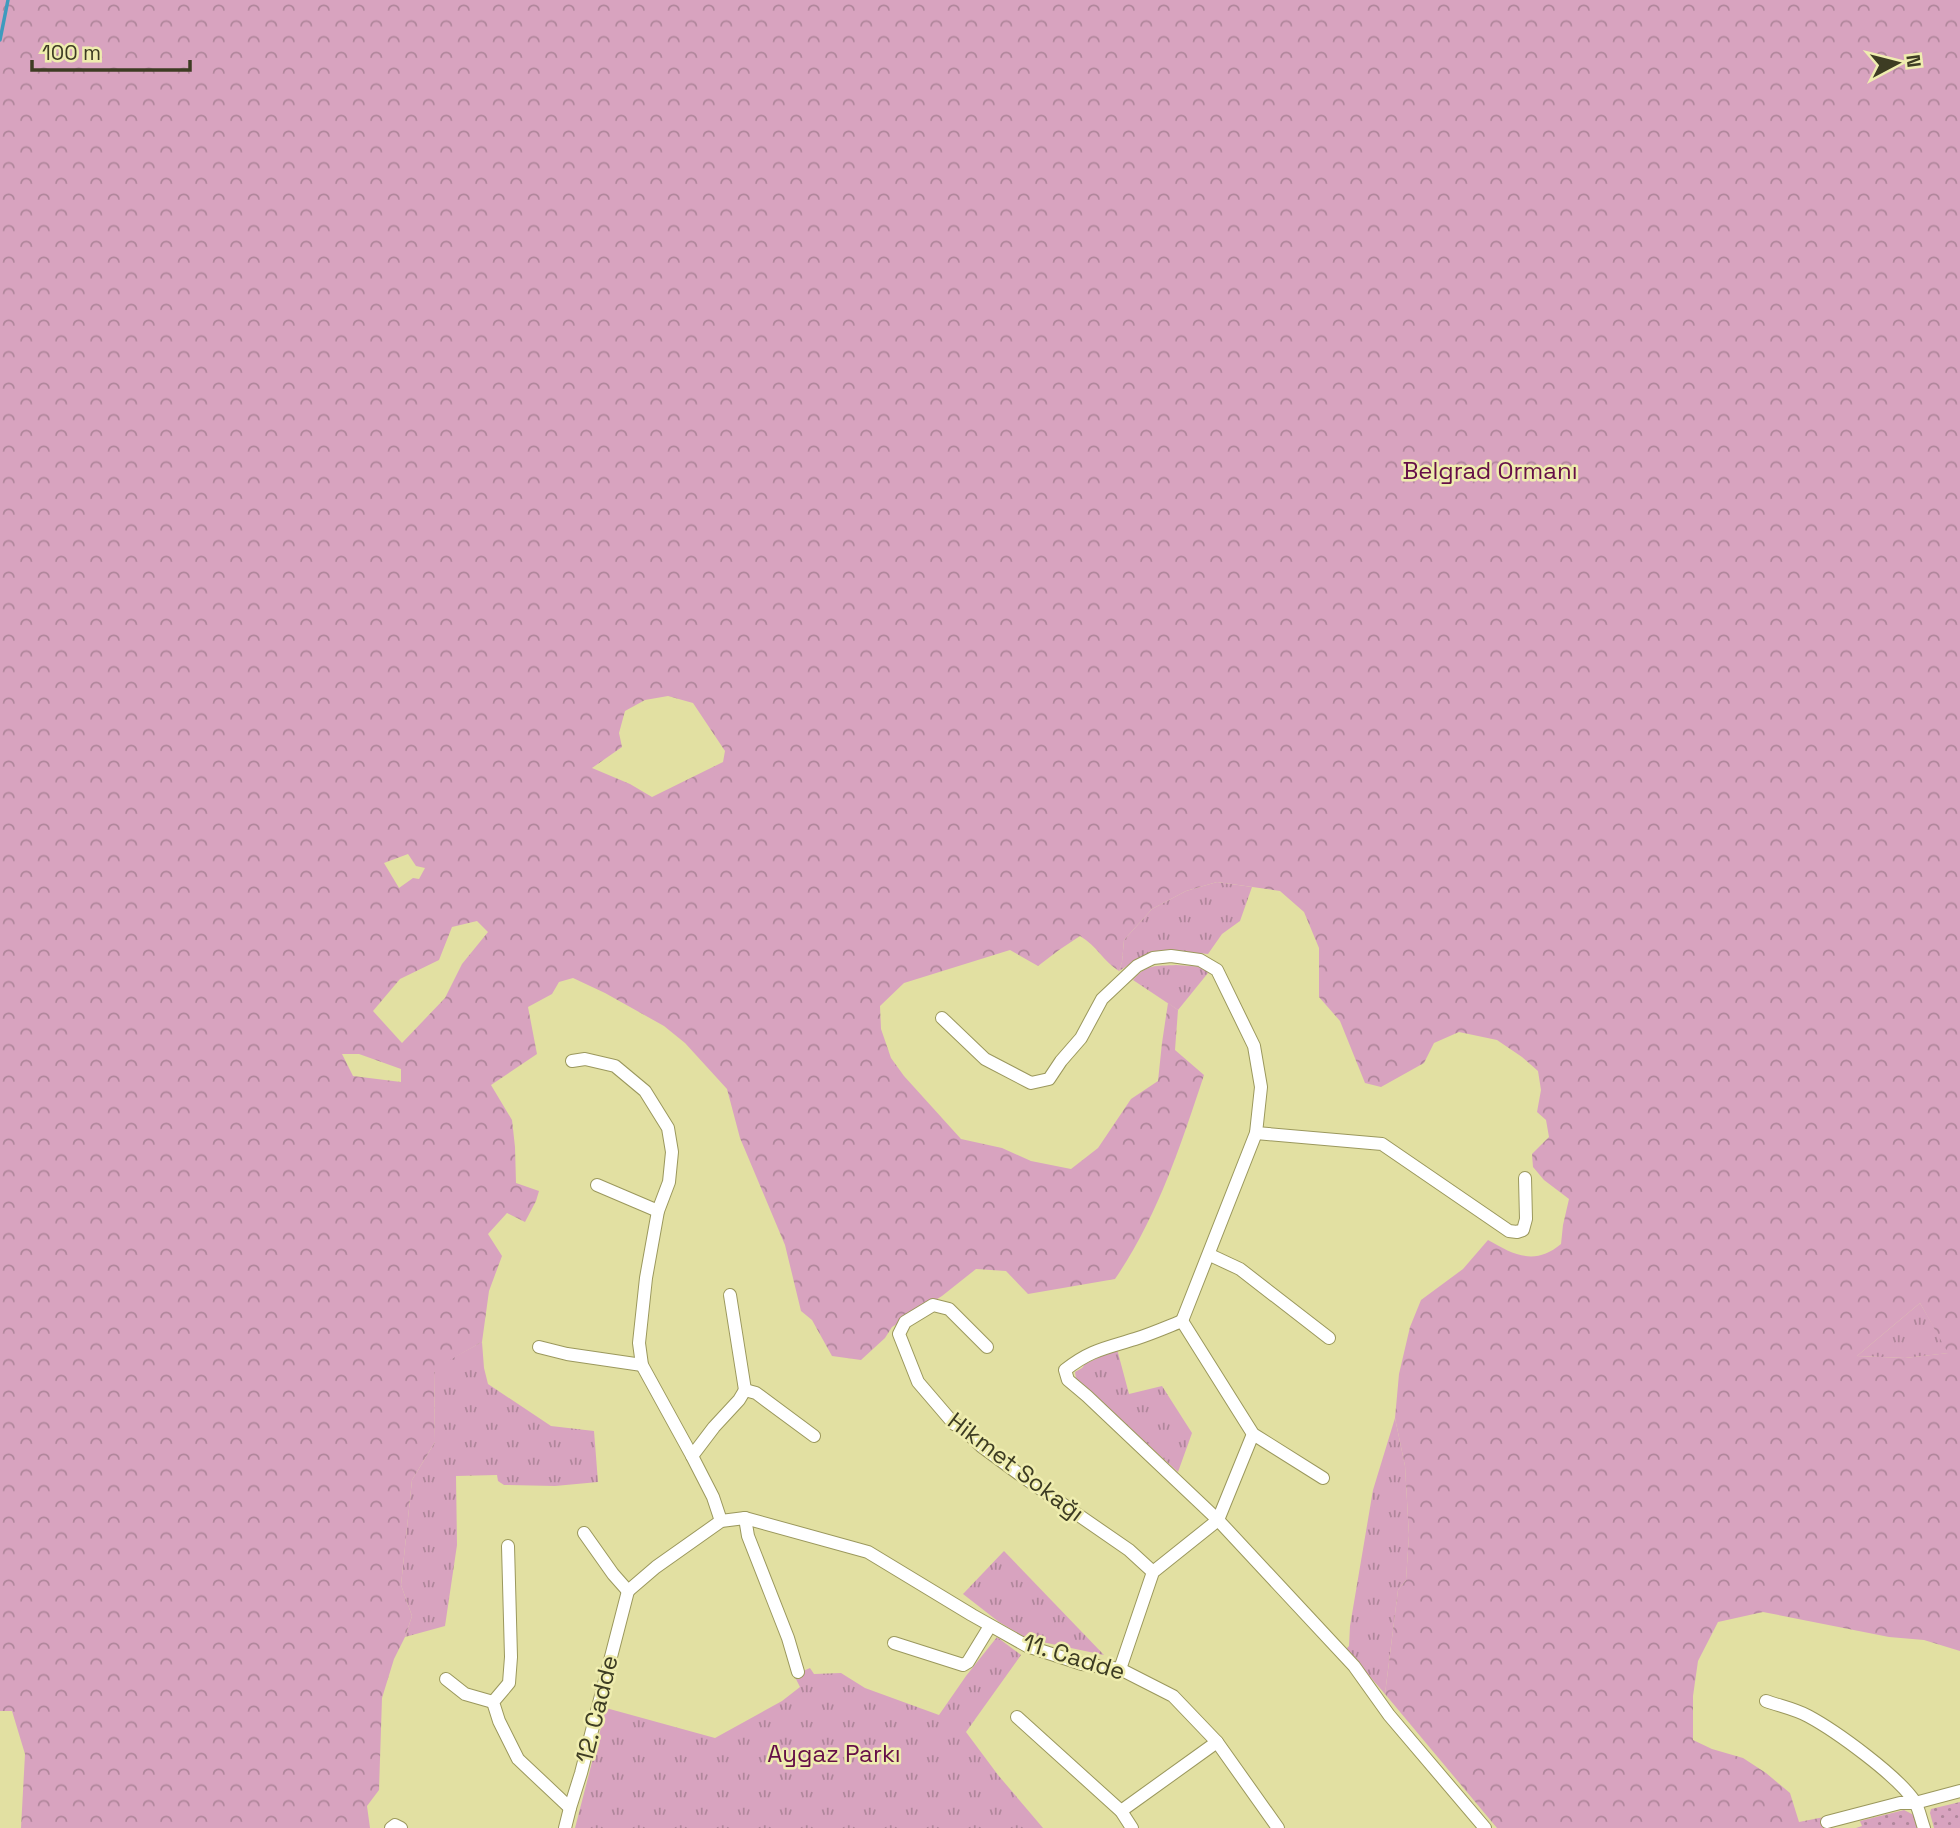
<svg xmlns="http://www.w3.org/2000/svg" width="1960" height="1828" font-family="'Space Grotesk',sans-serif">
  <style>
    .grass { fill: url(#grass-tufts) }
    .forest { fill: url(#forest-crowns); fill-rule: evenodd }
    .garden { fill: url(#garden-dots) }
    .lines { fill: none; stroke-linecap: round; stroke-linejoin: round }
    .stream { stroke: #3e9bbe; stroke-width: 3.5 }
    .street-casing { stroke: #9b985d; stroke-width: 14 }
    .street { stroke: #fff; stroke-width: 12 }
    .labels { text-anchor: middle; stroke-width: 5; stroke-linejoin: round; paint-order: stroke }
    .park-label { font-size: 24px; fill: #650f47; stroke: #efedaf }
    .street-label { font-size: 24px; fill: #3d3c23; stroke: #efedaf }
  </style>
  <defs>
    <pattern id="grass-tufts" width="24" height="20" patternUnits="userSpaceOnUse" patternTransform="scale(1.75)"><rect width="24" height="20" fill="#d8a3bf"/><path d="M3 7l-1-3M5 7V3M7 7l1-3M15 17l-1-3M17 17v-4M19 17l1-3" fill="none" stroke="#b0869b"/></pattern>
    <pattern id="forest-crowns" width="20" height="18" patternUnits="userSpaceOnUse" patternTransform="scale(1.75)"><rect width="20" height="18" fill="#d8a3bf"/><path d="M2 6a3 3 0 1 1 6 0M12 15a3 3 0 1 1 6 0" fill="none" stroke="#b0869b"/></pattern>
    <pattern id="garden-dots" width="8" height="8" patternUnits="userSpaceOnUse" patternTransform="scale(1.75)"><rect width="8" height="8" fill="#d8a3bf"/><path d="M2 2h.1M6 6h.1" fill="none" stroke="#b0869b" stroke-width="1.8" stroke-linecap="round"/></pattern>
  </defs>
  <rect width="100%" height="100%" fill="#e2e0a2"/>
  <g class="grass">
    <polygon points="1217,882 1252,887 1240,921 1222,934 1208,954 1168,950 1150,952 1119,971 1122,962 1124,940 1152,909 1186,891"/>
    <path d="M 1176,965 L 1205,967 L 1208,973 L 1178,1010 L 1133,980 C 1146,964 1156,966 1176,965 Z"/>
    <polygon points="1920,1303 1949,1353 1905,1358 1857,1356"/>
    <polygon points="482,1342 484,1368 488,1384 551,1426 594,1431 598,1482 555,1486 504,1485 498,1481 497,1475 456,1476 457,1545 445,1626 405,1637 412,1616 401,1585 412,1480 435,1442 434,1368"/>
    <polygon points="1117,1349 1129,1394 1162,1386 1192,1433 1178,1472 1076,1379 1075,1372 1082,1368 1085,1364"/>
    <polygon points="1395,1418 1405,1466 1409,1535 1406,1580 1398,1590 1385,1694 1346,1649 1349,1646 1350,1626 1373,1490"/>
    <polygon points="1004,1551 1104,1655 1028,1639 999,1622 963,1594"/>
    <polygon points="997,1637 1021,1655 966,1732 998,1775 1043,1828 575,1828 606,1708 715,1738 782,1701 800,1687 794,1675 810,1668 814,1674 841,1673 865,1688 939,1715 966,1676"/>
  </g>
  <path class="forest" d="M 0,0 L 1960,0 L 1960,1651 L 1924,1640 L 1889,1637 L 1763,1612 L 1718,1622 L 1698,1661 L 1693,1696 L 1693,1740 L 1712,1749 L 1743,1758 L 1766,1773 L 1790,1793 L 1799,1822 L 1824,1817 L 1824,1828 L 1497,1828 L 1385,1694 L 1398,1590 L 1406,1580 L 1409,1535 L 1405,1466 L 1395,1418 L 1399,1374 L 1410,1327 L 1421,1300 L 1463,1269 L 1488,1240 C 1514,1255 1535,1266 1561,1244 L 1563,1225 L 1569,1199 L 1544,1180 L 1533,1167 L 1532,1154 L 1549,1137 L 1546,1120 L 1537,1112 L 1541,1090 L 1538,1071 L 1522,1057 L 1497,1040 L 1459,1032 L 1434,1043 L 1424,1063 L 1381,1087 L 1365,1083 L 1340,1021 L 1319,997 L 1319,948 L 1304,912 L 1280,891 L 1217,882 L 1186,891 L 1152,909 L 1124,940 L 1122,962 L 1119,971 C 1103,961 1097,946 1080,936 L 1059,950 L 1038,966 L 1010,950 L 904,983 L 880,1006 L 881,1029 L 891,1058 L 904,1076 L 961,1139 L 1002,1148 L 1031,1161 L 1071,1169 L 1098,1148 L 1131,1099 L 1158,1081 L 1162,1043 L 1168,1003 L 1178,1010 L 1175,1050 L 1204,1075 C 1181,1145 1157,1218 1115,1279 L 1028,1294 L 1006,1271 L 976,1269 L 942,1296 L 892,1327 L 885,1338 L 861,1360 L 832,1356 L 812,1320 L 801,1311 L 785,1245 L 740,1138 L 727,1089 L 685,1043 L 664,1026 L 605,993 L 573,978 L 559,982 L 552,994 L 528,1007 L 537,1054 L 491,1085 L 512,1120 L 515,1147 L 516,1183 L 539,1191 L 536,1201 L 525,1222 L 507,1213 L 488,1234 L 502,1256 L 489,1291 L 482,1342 L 434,1369 L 435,1442 L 412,1480 L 401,1585 L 412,1616 L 405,1637 L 394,1659 L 382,1698 L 379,1790 L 367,1806 L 370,1828 L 21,1828 L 25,1754 L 12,1711 L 0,1711 ZM 668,696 L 693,703 L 725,751 L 723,762 L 652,797 L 630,784 L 592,768 L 622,747 L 619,733 L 625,711 L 645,700 ZM 408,854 L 416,866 L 425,868 L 419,879 L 413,878 L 399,888 L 384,863 ZM 477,921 L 488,932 L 462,964 L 445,998 L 402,1043 L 373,1011 L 400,979 L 439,960 L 452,927 ZM 342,1054 L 359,1054 L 401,1069 L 401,1082 L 353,1076 ZM 1920,1303 L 1948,1353 L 1905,1358 L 1857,1356 Z"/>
  <g class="garden">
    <polygon points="1960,1802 1960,1828 1934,1828 1930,1813 1931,1809"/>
    <polygon points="1904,1810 1914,1815 1918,1828 1856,1828 1862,1826 1860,1821"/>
  </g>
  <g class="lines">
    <polyline class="stream" points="0,40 8,0"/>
    <defs>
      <g id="street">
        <polyline points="942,1018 985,1059 1031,1083 1049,1079 1061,1061 1081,1038 1102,999 1137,966 1153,958 1171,956 1200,960 1217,970 1254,1046 1261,1087 1256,1133 1182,1321"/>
        <polyline points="572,1061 585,1059 615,1066 645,1091 668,1128 672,1152 669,1182 658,1211 646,1278 639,1343 642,1365 692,1456 713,1497 721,1521"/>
        <polyline points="1256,1133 1382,1144 1509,1231 1517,1232 1523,1230 1526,1219 1525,1178"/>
        <polyline points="597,1185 658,1211"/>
        <polyline points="1210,1255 1240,1269 1329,1338"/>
        <polyline points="730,1295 745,1390"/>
        <path d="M 1182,1321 C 1167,1327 1151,1334 1135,1339 C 1106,1348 1090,1350 1065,1370 L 1068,1380 L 1087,1396 L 1218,1520 L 1354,1666 L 1389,1715 L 1485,1828"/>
        <polyline points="1182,1321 1253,1434 1323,1478"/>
        <polyline points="539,1347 567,1354 642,1365"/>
        <polyline points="987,1347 949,1309 933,1305 905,1322 899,1334 918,1382 954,1424 961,1427 981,1446 1019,1474 1129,1550 1153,1572"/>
        <polyline points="692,1456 714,1427 739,1400 745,1390 756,1393 814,1436"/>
        <polyline points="745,1518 748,1536 788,1638 798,1672"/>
        <polyline points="584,1533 613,1574 628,1591"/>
        <polyline points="508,1546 511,1657 509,1683 493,1702 499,1721 518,1759 570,1808"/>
        <polyline points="628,1591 656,1567 721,1521 745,1518 868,1552 972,1615 1027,1646 1082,1664 1120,1669 1173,1696 1217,1742 1278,1828"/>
        <polyline points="894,1643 963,1665 968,1662 990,1626"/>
        <polyline points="1120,1669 1153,1572 1218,1520 1253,1434"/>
        <polyline points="446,1679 465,1694 493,1702"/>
        <path d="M 1766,1701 C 1780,1706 1795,1709 1808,1716 C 1836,1731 1898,1776 1915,1802 C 1919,1809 1921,1820 1924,1828"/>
        <polyline points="1017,1717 1121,1811 1132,1828"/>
        <polyline points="1121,1811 1217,1742"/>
        <polyline points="1827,1822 1900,1803 1915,1803 1960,1791"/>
        <polyline points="391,1828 395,1825 401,1828"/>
        <polyline points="565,1828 570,1808 581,1773 628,1591"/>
      </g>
    </defs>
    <use href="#street" class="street-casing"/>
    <use href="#street" class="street"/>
  </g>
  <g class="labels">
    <g class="park-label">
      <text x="1490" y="479">Belgrad Ormanı</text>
      <text x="834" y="1762">Aygaz Parkı</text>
    </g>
    <g class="street-label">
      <text transform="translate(1016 1467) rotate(37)" y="8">Hikmet Sokağı</text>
      <text transform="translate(1074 1657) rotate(17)" y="8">11. Cadde</text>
      <text transform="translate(597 1709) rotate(-76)" y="8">12. Cadde</text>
    </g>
  </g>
  <g transform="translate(1897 63) rotate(83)" stroke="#efedaf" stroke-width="5" paint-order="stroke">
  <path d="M0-5L12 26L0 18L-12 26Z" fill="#3d3c23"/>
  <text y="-10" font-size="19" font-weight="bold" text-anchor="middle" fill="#3d3c23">N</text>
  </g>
  <path d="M32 60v10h158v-10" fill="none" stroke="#3d3c23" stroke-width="3.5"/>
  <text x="42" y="60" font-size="21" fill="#3d3c23" stroke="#efedaf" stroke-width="5" paint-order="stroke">100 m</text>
</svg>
